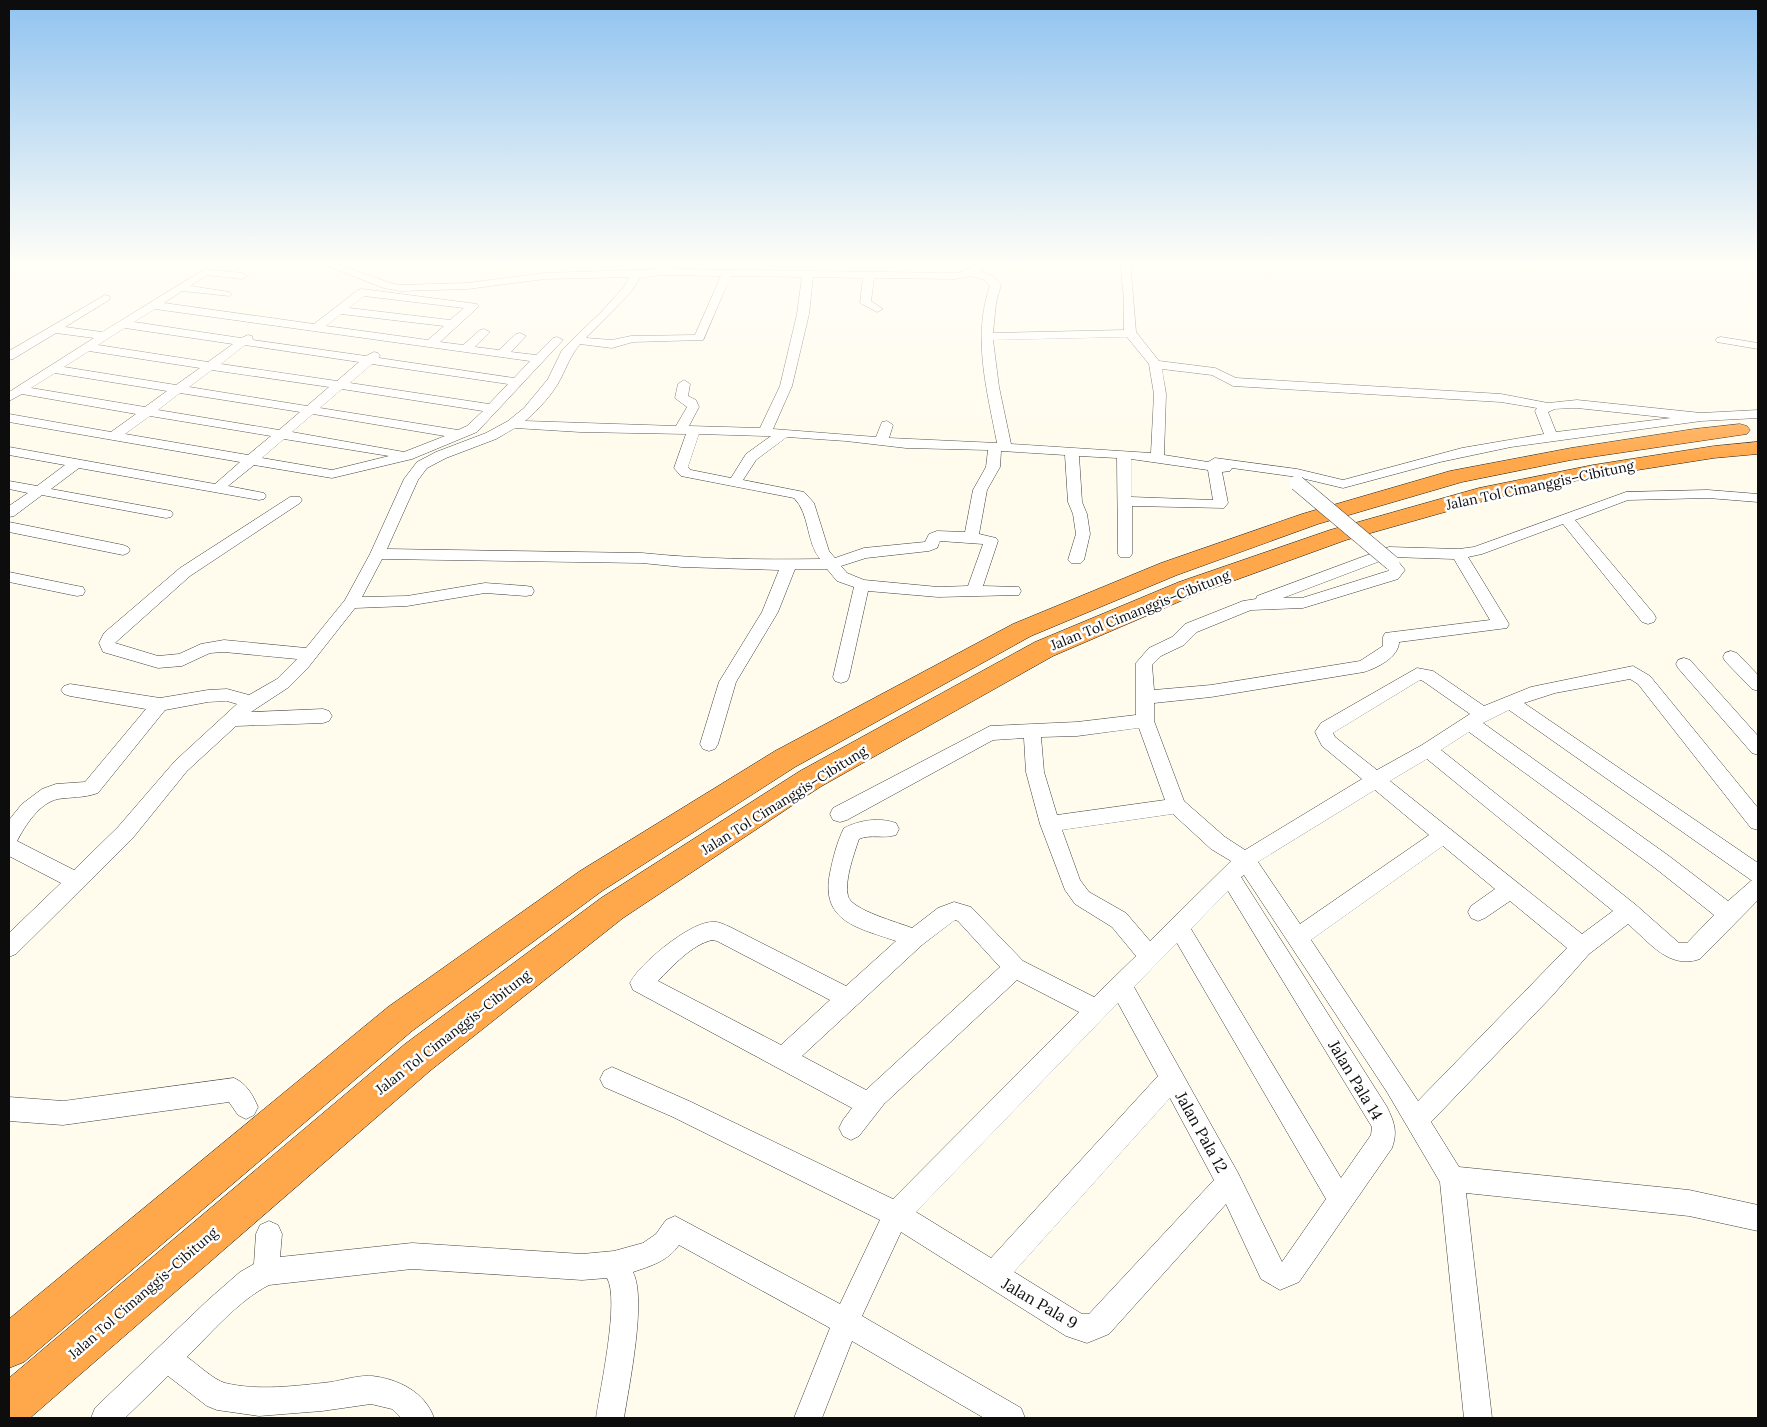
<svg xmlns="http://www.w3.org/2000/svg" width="1767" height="1427" font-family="Lora,serif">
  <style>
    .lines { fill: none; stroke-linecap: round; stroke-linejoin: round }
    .street-casing { stroke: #404040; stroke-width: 1 }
    .highway-casing { stroke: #1e1e1e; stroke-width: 1 }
    .street { fill: #fff; fill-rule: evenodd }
    .highway { fill: #ffa84b; fill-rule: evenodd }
    .street-bridge-casing { stroke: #404040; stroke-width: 16; stroke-linecap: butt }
    .street-bridge { stroke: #fff; stroke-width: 15 }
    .labels { text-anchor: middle; stroke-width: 5; stroke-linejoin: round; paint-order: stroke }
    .street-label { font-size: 14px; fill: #0d0d0d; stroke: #fff }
    .near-street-label { font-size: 16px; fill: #0d0d0d; stroke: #fff }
  </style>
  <rect width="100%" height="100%" fill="#fffced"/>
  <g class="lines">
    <defs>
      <g id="street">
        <path d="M 315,261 L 330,261 L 390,283 L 400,285 L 468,283 L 545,273 L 660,269 L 664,261 L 674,261 L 672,269 L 954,273 L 962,272 L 982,261 L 995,261 L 979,271 L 993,276 L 1001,285 L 996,303 L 993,333 L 1124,330 L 1124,299 L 1120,261 L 1130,261 L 1136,332 L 1159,361 L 1215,368 L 1236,378 L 1501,394 L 1548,403 L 1577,400 L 1701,413 L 1758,410 L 1758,418 L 1701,421 L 1511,447 L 1440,462 L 1343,488 L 1297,477 L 1232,468 L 1230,471 L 1222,472 L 1228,503 L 1224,508 L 1132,506 L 1132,554 L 1130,557 L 1120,557 L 1118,554 L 1117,458 L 1079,456 L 1082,502 L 1087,514 L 1090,534 L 1084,560 L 1081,563 L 1071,563 L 1068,560 L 1076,534 L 1073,514 L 1068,502 L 1065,455 L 1001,451 L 1000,467 L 987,490 L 979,534 L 996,538 L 998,541 L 983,586 L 1019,587 L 1021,591 L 1019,595 L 938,597 L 868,591 L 849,677 L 847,681 L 841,683 L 835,681 L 833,677 L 854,587 L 837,581 L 827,569 L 795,569 L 778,612 L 736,682 L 718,744 L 715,749 L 709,751 L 703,749 L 700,744 L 719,682 L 762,612 L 779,570 L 682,567 L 642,563 L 382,559 L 362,597 L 407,596 L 485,583 L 526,586 L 532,587 L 534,591 L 532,595 L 526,596 L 485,593 L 407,606 L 355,608 L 307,669 L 289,687 L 251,712 L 323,709 L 329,711 L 332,716 L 329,721 L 323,723 L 236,726 L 187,771 L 132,839 L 16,954 L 9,957 L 9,933 L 61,883 L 9,856 L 9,820 L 22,804 L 42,789 L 56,784 L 85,782 L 146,709 L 70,696 L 64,694 L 61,690 L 64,686 L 70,684 L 160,698 L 208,690 L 227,689 L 249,695 L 277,679 L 297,659 L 224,652 L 210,653 L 182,666 L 158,668 L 103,652 L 99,643 L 104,633 L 180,568 L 290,497 L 300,497 L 302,500 L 300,503 L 190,576 L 115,643 L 158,656 L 179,654 L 201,644 L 224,640 L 306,648 L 345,600 L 370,554 L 404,479 L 417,462 L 436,452 L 486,433 L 508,421 L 524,408 L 548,379 L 562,350 L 602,311 L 623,288 L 630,277 L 545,279 L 468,289 L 400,291 L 384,288 ZM 663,275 L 721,276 L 695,335 L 631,336 L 612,340 L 586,338 L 631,292 L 640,278 ZM 731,276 L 802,277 L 797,314 L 780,386 L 760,428 L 689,426 L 699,407 L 696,400 L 688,396 L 690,384 L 684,380 L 678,384 L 675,398 L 687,407 L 676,426 L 525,421 C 538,410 553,394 561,378 C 567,366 571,355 580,344 L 612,348 L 633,342 L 703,340 ZM 971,276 L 985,280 L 990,286 C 972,337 987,390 997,443 L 889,438 L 893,425 L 887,421 L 882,422 L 876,437 L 773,429 L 792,386 L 809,314 L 813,277 L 863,278 L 860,303 L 877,312 L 883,309 L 871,301 L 874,278 L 954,279 ZM 1127,337 L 1149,364 L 1154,394 L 1151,453 L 1011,444 L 999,387 L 993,340 ZM 1162,369 L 1212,375 L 1233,386 L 1501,402 L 1537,408 L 1535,411 L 1544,434 L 1462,448 L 1343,480 L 1297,469 L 1215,458 L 1208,462 L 1164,455 L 1166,394 ZM 1572,408 L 1577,408 L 1671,418 L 1556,432 L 1548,412 L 1555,409 ZM 515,428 L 580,432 L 686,434 L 674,468 L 681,476 L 794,498 C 810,514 806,542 820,559 C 760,560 701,559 642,553 L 387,549 L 418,480 L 427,468 L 446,458 L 496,439 ZM 699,434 L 765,436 L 771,436 L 746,454 L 731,478 L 691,470 L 688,467 ZM 787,437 L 846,441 L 906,448 L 988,450 L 986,467 L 973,490 L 965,532 L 937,531 L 929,534 L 925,542 L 864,548 L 835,558 L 829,551 L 814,503 L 804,492 L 743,480 L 756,460 ZM 1131,459 L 1208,470 L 1213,500 L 1131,497 ZM 940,541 L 983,544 L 968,586 L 938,587 L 864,580 L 847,573 L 841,566 L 866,558 L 929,551 L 937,548 ZM 227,701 L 237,704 L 175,761 L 118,827 L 74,870 L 17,841 C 25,826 39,803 58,799 C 71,797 84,798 98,793 L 165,710 L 208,702 Z"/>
        <path d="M 205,269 L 242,273 L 247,276 L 242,279 L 207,275 L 190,286 L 230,292 L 231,294 L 230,296 L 182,291 L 164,303 L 314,324 L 358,290 L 362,289 L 477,304 L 479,306 L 477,308 L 440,342 L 463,345 L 480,330 L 484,329 L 490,332 L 475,347 L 499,350 L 516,334 L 520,333 L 526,336 L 511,352 L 536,355 L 553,338 L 557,337 L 563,340 L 477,432 L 412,459 L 332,478 L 254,465 L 228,486 L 264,493 L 266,496 L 264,499 L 259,500 L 79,468 L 51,489 L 166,510 L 171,511 L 173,514 L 171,517 L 166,518 L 42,495 L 14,516 L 9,517 L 9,506 L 28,493 L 9,489 L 9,481 L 37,486 L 65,465 L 9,455 L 9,447 L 215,484 L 240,462 L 9,422 L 9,414 L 111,432 L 136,414 L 22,394 L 9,401 L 9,392 L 94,338 L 56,333 L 13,359 L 9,360 L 9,351 L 105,295 L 109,296 L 110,298 L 109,300 L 65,327 L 102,332 ZM 364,296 L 464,308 L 450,320 L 349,308 ZM 155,309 L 530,361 L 514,378 L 379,358 L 380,356 L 378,353 L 374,352 L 366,356 L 253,340 L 252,336 L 248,335 L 241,338 L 134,322 ZM 341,314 L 444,326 L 428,340 L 326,326 ZM 125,328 L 233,344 L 208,362 L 98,345 ZM 245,345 L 359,362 L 337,381 L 221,364 ZM 89,351 L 200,368 L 176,385 L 64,367 ZM 372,364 L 508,384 L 489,404 L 350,383 ZM 212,370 L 329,387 L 307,406 L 189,387 ZM 55,373 L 167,391 L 145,407 L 31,388 ZM 342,389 L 483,411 L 467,426 L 458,430 L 320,408 ZM 180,393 L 300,412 L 279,430 L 158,410 ZM 313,414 L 445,436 L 404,452 L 292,432 ZM 150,416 L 271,436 L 248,455 L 125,434 ZM 284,439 L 389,456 L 332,470 L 262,458 Z"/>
        <polygon points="1721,337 1758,343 1758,349 1717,342 1715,340 1717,338"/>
        <path d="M 1708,490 L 1758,494 L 1758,502 L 1708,498 L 1628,500 L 1575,520 L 1654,614 L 1656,618 L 1654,622 L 1648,624 L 1642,622 L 1563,524 L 1482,554 L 1468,557 L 1509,624 L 1507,628 L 1399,642 C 1399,657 1377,668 1364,672 L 1211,697 L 1154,703 L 1154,721 L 1184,801 L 1225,837 L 1245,850 L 1362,779 L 1322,746 L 1315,732 L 1321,723 L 1417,668 L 1433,671 L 1484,706 L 1531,687 L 1633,666 L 1650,676 L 1758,808 L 1758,830 L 1751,828 L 1638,684 L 1630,679 L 1555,693 L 1524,703 L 1758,863 L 1758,900 L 1700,959 C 1669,970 1649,942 1628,924 L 1589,954 L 1552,996 L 1431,1122 L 1459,1167 L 1689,1190 L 1758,1205 L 1758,1231 L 1689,1216 L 1466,1193 L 1492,1418 L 1464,1418 L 1440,1182 L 1387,1092 L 1244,875 L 1241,877 L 1387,1107 C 1394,1122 1398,1131 1392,1148 L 1299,1282 L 1280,1290 L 1261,1279 L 1226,1204 L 1109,1334 L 1087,1343 L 1066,1336 L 901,1232 L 862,1316 L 1021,1408 L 1025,1418 L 984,1418 L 852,1341 L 822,1418 L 794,1418 L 830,1328 L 679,1245 C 668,1261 651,1266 633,1272 C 647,1299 629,1385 624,1418 L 596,1418 C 600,1389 620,1300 607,1278 L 582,1280 L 412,1269 L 269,1285 C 238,1301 212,1332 187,1357 C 197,1364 214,1380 225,1383 C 258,1391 296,1386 331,1382 C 343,1380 359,1375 372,1376 C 398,1379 425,1392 434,1418 L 401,1418 L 392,1409 L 371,1404 L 322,1411 L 259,1416 L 217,1410 L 207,1406 L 168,1376 L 125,1418 L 91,1418 L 95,1408 L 208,1300 L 240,1272 L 254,1264 L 256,1234 L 260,1225 L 269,1221 L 278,1225 L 282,1234 L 280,1257 L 412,1243 L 582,1254 L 614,1251 L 643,1243 L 656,1234 L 666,1220 L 675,1216 L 840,1304 L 880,1220 L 673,1117 L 604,1087 L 600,1079 L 604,1071 L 612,1067 L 689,1101 L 893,1199 L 1079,1012 L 1017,980 L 884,1104 L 859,1136 L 851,1140 L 843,1136 L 839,1128 L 843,1120 L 852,1108 L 633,990 L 630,983 C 639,964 690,922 712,922 C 718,921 725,925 730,927 L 846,986 L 896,941 C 859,928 820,922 830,873 C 833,858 837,842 844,828 C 860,820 879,817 896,823 L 899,829 L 896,835 C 884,839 870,834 859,839 C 854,854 844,881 848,896 C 851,910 900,923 912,928 L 938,908 L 954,902 L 971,907 L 1023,961 L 1094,997 L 1136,956 L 1112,927 L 1075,904 L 1065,890 L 1040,824 L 1026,772 L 1024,738 L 993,740 L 847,820 L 840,822 L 833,820 L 830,814 L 833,808 L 990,726 L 1077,722 L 1136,715 L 1136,663 L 1149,648 L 1172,637 L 1185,624 L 1243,601 L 1256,599 L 1257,596 L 1389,547 L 1459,549 L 1474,547 L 1626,492 ZM 1391,557 L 1454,559 L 1490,620 L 1385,633 L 1383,637 L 1383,646 L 1360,661 L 1211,685 L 1154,690 L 1152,665 L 1161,656 L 1184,645 L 1197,632 L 1251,610 L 1303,608 L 1398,579 L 1405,570 L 1397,560 L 1387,560 L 1384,563 L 1389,570 L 1388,571 L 1302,598 L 1283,598 ZM 1420,680 L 1423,681 L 1470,714 L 1422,745 L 1377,770 L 1335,737 L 1333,733 ZM 1509,710 L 1751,880 L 1752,880 L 1728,901 L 1669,856 L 1483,723 ZM 1139,728 L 1165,800 L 1057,815 L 1044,772 L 1041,737 L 1077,736 ZM 1469,732 L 1655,868 L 1714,915 L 1687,943 L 1679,943 L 1636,905 L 1441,750 ZM 1427,759 L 1613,911 L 1582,934 L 1390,781 ZM 1375,790 L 1429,835 L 1300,924 L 1258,862 ZM 1173,814 L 1211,849 L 1231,861 L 1150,941 L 1126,913 L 1089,892 L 1080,880 L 1062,830 ZM 1443,846 L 1495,889 L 1471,906 L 1468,912 L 1471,918 L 1478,921 L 1485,918 L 1510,901 L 1567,948 L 1418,1101 L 1311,940 ZM 1228,891 L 1372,1127 L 1371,1135 L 1341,1178 L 1191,929 ZM 955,920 L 958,921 L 1000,967 L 866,1090 L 802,1056 L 922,945 ZM 712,940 L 717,941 L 830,1000 L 781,1045 L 658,981 C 673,966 691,945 712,940 ZM 1177,943 L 1326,1199 L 1282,1262 L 1238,1173 L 1134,987 ZM 1118,1003 L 1158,1076 L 991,1258 L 916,1212 ZM 1170,1098 L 1214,1180 L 1089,1314 L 1082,1314 L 1014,1272 Z"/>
        <polygon points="9,522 123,545 128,547 130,550 128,553 123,555 9,532"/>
        <polygon points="9,572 77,586 83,587 85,591 83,595 77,596 9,582"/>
        <polygon points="1731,651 1737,653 1758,675 1758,691 1752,689 1725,661 1723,657 1725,653"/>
        <polygon points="1684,658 1690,660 1758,736 1758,755 1752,753 1678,668 1676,664 1678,660"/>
        <path d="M 234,1078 C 246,1083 253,1095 258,1107 L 254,1115 L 246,1119 L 238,1115 L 229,1102 L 63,1125 L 9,1121 L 9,1097 L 63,1101 Z"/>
      </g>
      <g id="highway">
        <polygon points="1740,424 1747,426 1750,430 1747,434 1571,460 1462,482 1318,524 1177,575 1031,636 795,767 602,891 412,1031 24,1362 9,1368 9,1319 388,1007 580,871 775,751 1013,624 1161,563 1302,514 1450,471 1571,448 1694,429"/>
        <polygon points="1758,442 1758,454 1714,458 1593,477 1491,499 1346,540 1197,594 1053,656 820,787 623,918 431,1070 30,1418 9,1418 9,1378 405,1044 601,898 800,771 1035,642 1179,582 1330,530 1479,488 1593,465 1714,446"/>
      </g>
    </defs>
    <use href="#street" class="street-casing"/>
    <use href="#highway" class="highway-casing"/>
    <use href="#street" class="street"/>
    <use href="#highway" class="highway"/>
    <defs>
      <polyline id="street-bridge" points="1297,483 1392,563"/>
    </defs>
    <use href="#street-bridge" class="street-bridge-casing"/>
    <use href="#street-bridge" class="street-bridge"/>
  </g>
  <linearGradient id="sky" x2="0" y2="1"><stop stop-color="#90c3f0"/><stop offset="0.57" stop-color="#fffef7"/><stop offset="1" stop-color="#fffef7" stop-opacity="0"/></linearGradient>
  <rect width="1767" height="461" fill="url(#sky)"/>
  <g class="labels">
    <g class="street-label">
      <text transform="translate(1540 485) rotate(-12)" y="5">Jalan Tol Cimanggis–Cibitung</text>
      <text transform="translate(1140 610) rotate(-22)" y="5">Jalan Tol Cimanggis–Cibitung</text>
      <text transform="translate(784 800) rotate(-32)" y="5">Jalan Tol Cimanggis–Cibitung</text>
      <text transform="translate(453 1032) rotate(-38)" y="5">Jalan Tol Cimanggis–Cibitung</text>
      <text transform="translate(143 1293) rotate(-41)" y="5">Jalan Tol Cimanggis–Cibitung</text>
    </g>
    <g class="near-street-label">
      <text transform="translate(1356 1080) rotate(59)" y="6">Jalan Pala 14</text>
      <text transform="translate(1202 1132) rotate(61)" y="6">Jalan Pala 12</text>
      <text transform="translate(1040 1303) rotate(30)" y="6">Jalan Pala 9</text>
    </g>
  </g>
  <rect width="1767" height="1427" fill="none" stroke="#0d0d0d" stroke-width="20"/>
</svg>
